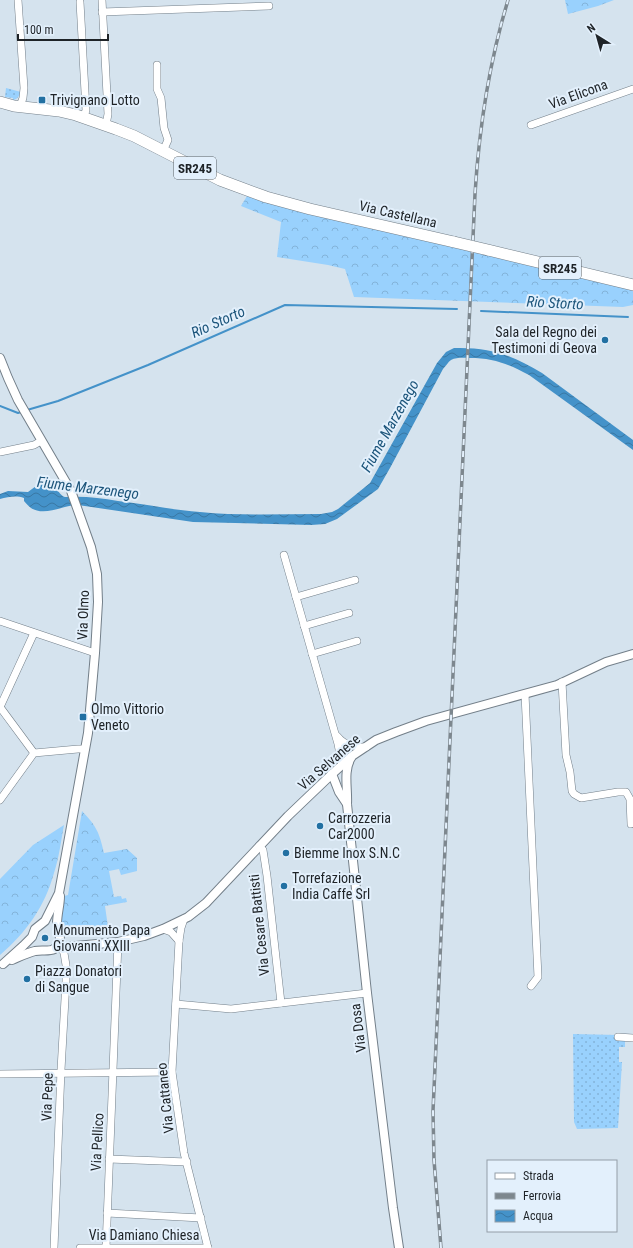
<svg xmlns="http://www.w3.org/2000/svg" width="633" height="1248" font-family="'Roboto Condensed',sans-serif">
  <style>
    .grass { fill: url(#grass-dots) }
    .forest { fill: url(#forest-crowns) }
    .water { fill: url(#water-waves) }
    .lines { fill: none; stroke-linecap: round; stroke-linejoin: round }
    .stream { stroke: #4492c9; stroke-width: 2 }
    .minor-casing { stroke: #737f89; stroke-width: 8 }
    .tertiary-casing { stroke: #737f89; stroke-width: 10 }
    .primary-casing { stroke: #737f89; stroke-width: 12 }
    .minor { stroke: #fff; stroke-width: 7 }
    .tertiary { stroke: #fff; stroke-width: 8 }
    .primary { stroke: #fff; stroke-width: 11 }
    .rail-casing { stroke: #7d878e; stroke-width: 3.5 }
    .rail { stroke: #e3f0fc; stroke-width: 2; stroke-dasharray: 6; stroke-linecap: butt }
    .primary-bridge-casing { stroke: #737f89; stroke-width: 12; stroke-linecap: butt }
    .primary-bridge { stroke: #fff; stroke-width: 11 }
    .poi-dot { fill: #2270a2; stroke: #e3f0fc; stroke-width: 1.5 }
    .labels { text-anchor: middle; stroke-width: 4; stroke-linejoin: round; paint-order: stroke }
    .shield { fill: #e3f0fc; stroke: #596067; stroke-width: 1 }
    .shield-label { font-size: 13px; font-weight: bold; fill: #1e2327 }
    .street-label { font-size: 14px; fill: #1e2327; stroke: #e3f0fc }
    .poi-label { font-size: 14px; fill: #1e2327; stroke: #e3f0fc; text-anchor: start }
    .water-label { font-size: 15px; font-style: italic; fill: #1d557b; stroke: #e3f0fc }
  </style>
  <defs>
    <pattern id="grass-dots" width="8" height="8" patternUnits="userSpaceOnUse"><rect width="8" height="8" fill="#99d1fd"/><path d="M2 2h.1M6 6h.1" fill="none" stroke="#83b3d9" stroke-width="1.8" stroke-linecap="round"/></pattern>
    <pattern id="forest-crowns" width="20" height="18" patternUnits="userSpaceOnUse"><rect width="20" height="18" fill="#99d1fd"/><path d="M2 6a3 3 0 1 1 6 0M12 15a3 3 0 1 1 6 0" fill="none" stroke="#83b3d9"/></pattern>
    <pattern id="water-waves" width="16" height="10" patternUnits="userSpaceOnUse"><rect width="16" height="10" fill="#4492c9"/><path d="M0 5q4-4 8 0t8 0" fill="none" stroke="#3877a3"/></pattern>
  </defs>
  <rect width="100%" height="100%" fill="#d5e3ee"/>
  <g class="grass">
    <path d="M 6,88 L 21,92 C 19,96 18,99 13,100 L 13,98 L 5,97 Z"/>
    <polygon points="573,1034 618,1035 625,1040 625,1047 619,1047 619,1062 622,1062 618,1128 577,1129 574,1122"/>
  </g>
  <g class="forest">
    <polygon points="565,0 614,0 598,6 568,14"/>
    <path d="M 247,196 C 375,230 504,260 633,288 L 633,305 L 623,307 L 354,297 L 345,269 L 328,265 L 277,257 L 281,222 L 241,206 Z"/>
    <path d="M 82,811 C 97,827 99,832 104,853 L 127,849 L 137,858 L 137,871 L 121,875 L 119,869 L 109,871 L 114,897 L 121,896 L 122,899 L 126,898 L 127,902 L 105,906 L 109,934 L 65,935 L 62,932 L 60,928 L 64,896 L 68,895 Z"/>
    <path d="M 64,825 C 61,841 59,858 54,873 C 45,906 26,933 0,955 L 0,879 L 33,845 Z"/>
  </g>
  <path class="water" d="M 454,348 C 491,347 511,355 542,373 L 633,440 L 633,450 L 529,375 C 509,364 493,358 470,358 C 464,358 457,357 451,360 C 448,362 446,366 443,369 L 390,468 L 378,489 L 337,519 L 325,524 L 311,525 L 193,522 L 78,505 C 63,505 45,517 31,508 C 28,506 26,503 24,501 L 24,498 C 16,495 8,497 0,499 L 0,494 L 8,491 L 28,492 C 57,468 55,498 67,497 C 84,496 101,498 118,501 C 145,504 172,510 200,512 C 240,516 281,514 321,514 L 332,512 L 338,509 L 370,483 L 437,363 L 446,352 Z"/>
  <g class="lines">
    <g class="stream">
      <polyline points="481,311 628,317"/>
      <polyline points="0,406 18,413 21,412"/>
      <polyline points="27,410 58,401 148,365 285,305 457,309"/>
    </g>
    <defs>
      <g id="minor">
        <polyline points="18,0 24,88 23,98 20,106"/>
        <polyline points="102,0 108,114 106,125"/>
        <polyline points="80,2 86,110 84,117"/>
        <polyline points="102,12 269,6"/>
        <polyline points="157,65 157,89 161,98 164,128 168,140 163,151"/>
        <polyline points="531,125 633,89"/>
        <polyline points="0,452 34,445 41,441"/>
        <polyline points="284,555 338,744 342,765"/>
        <polyline points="296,597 355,580"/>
        <polyline points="0,621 95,653"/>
        <polyline points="304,626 349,613"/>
        <polyline points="312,654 357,641"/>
        <polyline points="562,682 566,755 570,772 572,791 574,794 581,798 618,792 626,792 630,799 631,824"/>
        <polyline points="525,694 538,977 531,986"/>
        <polyline points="0,707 34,633"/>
        <polyline points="0,707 34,753"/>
        <path d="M 337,736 C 345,746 354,747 366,747"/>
        <polyline points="0,800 34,753 78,749 85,749"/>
        <polyline points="259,846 263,850 267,876 281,1003"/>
        <polyline points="184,919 181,928 179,941 172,1072 184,1153 208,1248"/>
        <polyline points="163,929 171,932 179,941"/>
        <polyline points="176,1004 231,1009 367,993"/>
        <polyline points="618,1037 633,1038"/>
        <polyline points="0,1074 172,1072"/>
        <polyline points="109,1159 187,1162"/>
        <polyline points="107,1213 201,1218"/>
        <polyline points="54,1248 61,1070 66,981 66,965 64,953 61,947"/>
        <polyline points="80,1248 208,1248"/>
        <polyline points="106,1248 118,942"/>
      </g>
      <g id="tertiary">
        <polyline points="0,358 8,378 18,400 71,491 91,547 97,574 98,602 95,653 88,733 59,893 45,921 35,929 32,937 23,946 3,964"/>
        <path d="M 351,758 C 343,771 348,789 347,804 L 367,993 L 393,1208 L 399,1248"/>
        <polyline points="332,774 339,792 347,804"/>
        <polyline points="55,948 118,942 144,936 163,929 188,917 206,903 288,816 332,774 352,756 376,740 396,732 426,721 557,685 606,662 633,654"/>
        <path d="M 12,960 C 19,957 27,953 35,951 C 45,949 58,955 60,939 C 60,933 57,929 57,924 C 57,914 60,905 60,896"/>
      </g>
      <g id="primary">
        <polyline points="0,102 14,106 59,111 76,115 116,129 134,136 220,180 266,197 310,209 454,242"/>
        <polyline points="488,250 633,285"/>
      </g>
    </defs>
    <use href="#minor" class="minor-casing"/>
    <use href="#tertiary" class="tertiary-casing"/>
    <use href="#primary" class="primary-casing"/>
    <use href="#minor" class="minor"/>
    <use href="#tertiary" class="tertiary"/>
    <use href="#primary" class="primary"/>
    <defs>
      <path id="rail" d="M 441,1248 L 434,1160 L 433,1111 L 475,194 C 479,129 489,63 508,0"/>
    </defs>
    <use href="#rail" class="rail-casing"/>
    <use href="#rail" class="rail"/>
    <defs>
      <polyline id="primary-bridge" points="454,242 488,250"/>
    </defs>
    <use href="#primary-bridge" class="primary-bridge-casing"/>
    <use href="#primary-bridge" class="primary-bridge"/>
  </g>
  <g class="poi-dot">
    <rect x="38" y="96" width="8" height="8" rx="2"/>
    <circle cx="605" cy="340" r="4"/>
    <rect x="79" y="713" width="8" height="8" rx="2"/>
    <circle cx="320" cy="826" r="4"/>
    <circle cx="286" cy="853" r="4"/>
    <circle cx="284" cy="886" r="4"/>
    <circle cx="45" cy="938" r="4"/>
    <circle cx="27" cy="979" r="4"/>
  </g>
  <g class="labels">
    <g class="shield">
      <rect x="174" y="157" width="42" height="22" rx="3"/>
      <rect x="539" y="257" width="42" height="22" rx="3"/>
    </g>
    <g class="shield-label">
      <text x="195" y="173">SR245</text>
      <text x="560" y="273">SR245</text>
    </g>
    <g class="street-label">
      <text transform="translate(578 94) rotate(-20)" y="5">Via Elicona</text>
      <text transform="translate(398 214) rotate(13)" y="5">Via Castellana</text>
      <text transform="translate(83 615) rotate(-88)" y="5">Via Olmo</text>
      <text transform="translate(329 762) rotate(-41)" y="5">Via Selvanese</text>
      <text transform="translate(259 925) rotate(-96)" y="5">Via Cesare Battisti</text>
      <text transform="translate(358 1028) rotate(-97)" y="5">Via Dosa</text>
      <text transform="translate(47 1097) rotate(-88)" y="5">Via Pepe</text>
      <text transform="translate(165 1098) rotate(-96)" y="5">Via Cattaneo</text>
      <text transform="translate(97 1142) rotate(-87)" y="5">Via Pellico</text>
      <text x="144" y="1240">Via Damiano Chiesa</text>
    </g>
    <g class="poi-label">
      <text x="50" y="105">Trivignano Lotto</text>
      <text x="597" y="337" text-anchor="end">Sala del Regno dei<tspan x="597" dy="16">Testimoni di Geova</tspan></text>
      <text x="91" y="714">Olmo Vittorio<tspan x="91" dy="16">Veneto</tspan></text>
      <text x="328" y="823">Carrozzeria<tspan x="328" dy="16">Car2000</tspan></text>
      <text x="294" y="858">Biemme Inox S.N.C</text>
      <text x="292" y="883">Torrefazione<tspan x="292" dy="16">India Caffe Srl</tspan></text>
      <text x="53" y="935">Monumento Papa<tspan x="53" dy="16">Giovanni XXIII</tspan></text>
      <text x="35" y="976">Piazza Donatori<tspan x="35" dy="16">di Sangue</tspan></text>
    </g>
    <g class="water-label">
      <text transform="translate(555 303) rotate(3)" y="5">Rio Storto</text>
      <text transform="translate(218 322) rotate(-24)" y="5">Rio Storto</text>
      <text transform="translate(390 426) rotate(-61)" y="5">Fiume Marzenego</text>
      <text transform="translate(88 488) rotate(7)" y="5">Fiume Marzenego</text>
    </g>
  </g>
  <rect x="487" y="1160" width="130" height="72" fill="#e3f0fc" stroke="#949ea7"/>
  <rect x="495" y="1173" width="20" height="6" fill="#ffffff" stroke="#949ea7"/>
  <text x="523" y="1180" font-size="12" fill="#1e2327">Strada</text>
  <rect x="495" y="1193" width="20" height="6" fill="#7d878e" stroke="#949ea7"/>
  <text x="523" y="1200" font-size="12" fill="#1e2327">Ferrovia</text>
  <rect x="495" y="1210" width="20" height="12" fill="url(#water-waves)" stroke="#949ea7"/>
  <text x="523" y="1220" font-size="12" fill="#1e2327">Acqua</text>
  <g transform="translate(597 36) rotate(323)" stroke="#e3f0fc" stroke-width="3" paint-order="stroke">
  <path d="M0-3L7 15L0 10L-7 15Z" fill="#1e2327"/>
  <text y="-6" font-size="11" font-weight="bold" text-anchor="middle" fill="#1e2327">N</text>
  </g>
  <path d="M18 34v6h90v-6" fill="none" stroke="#1e2327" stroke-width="2"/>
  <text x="24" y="34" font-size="12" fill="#1e2327" stroke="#e3f0fc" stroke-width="3" paint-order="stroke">100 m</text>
</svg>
